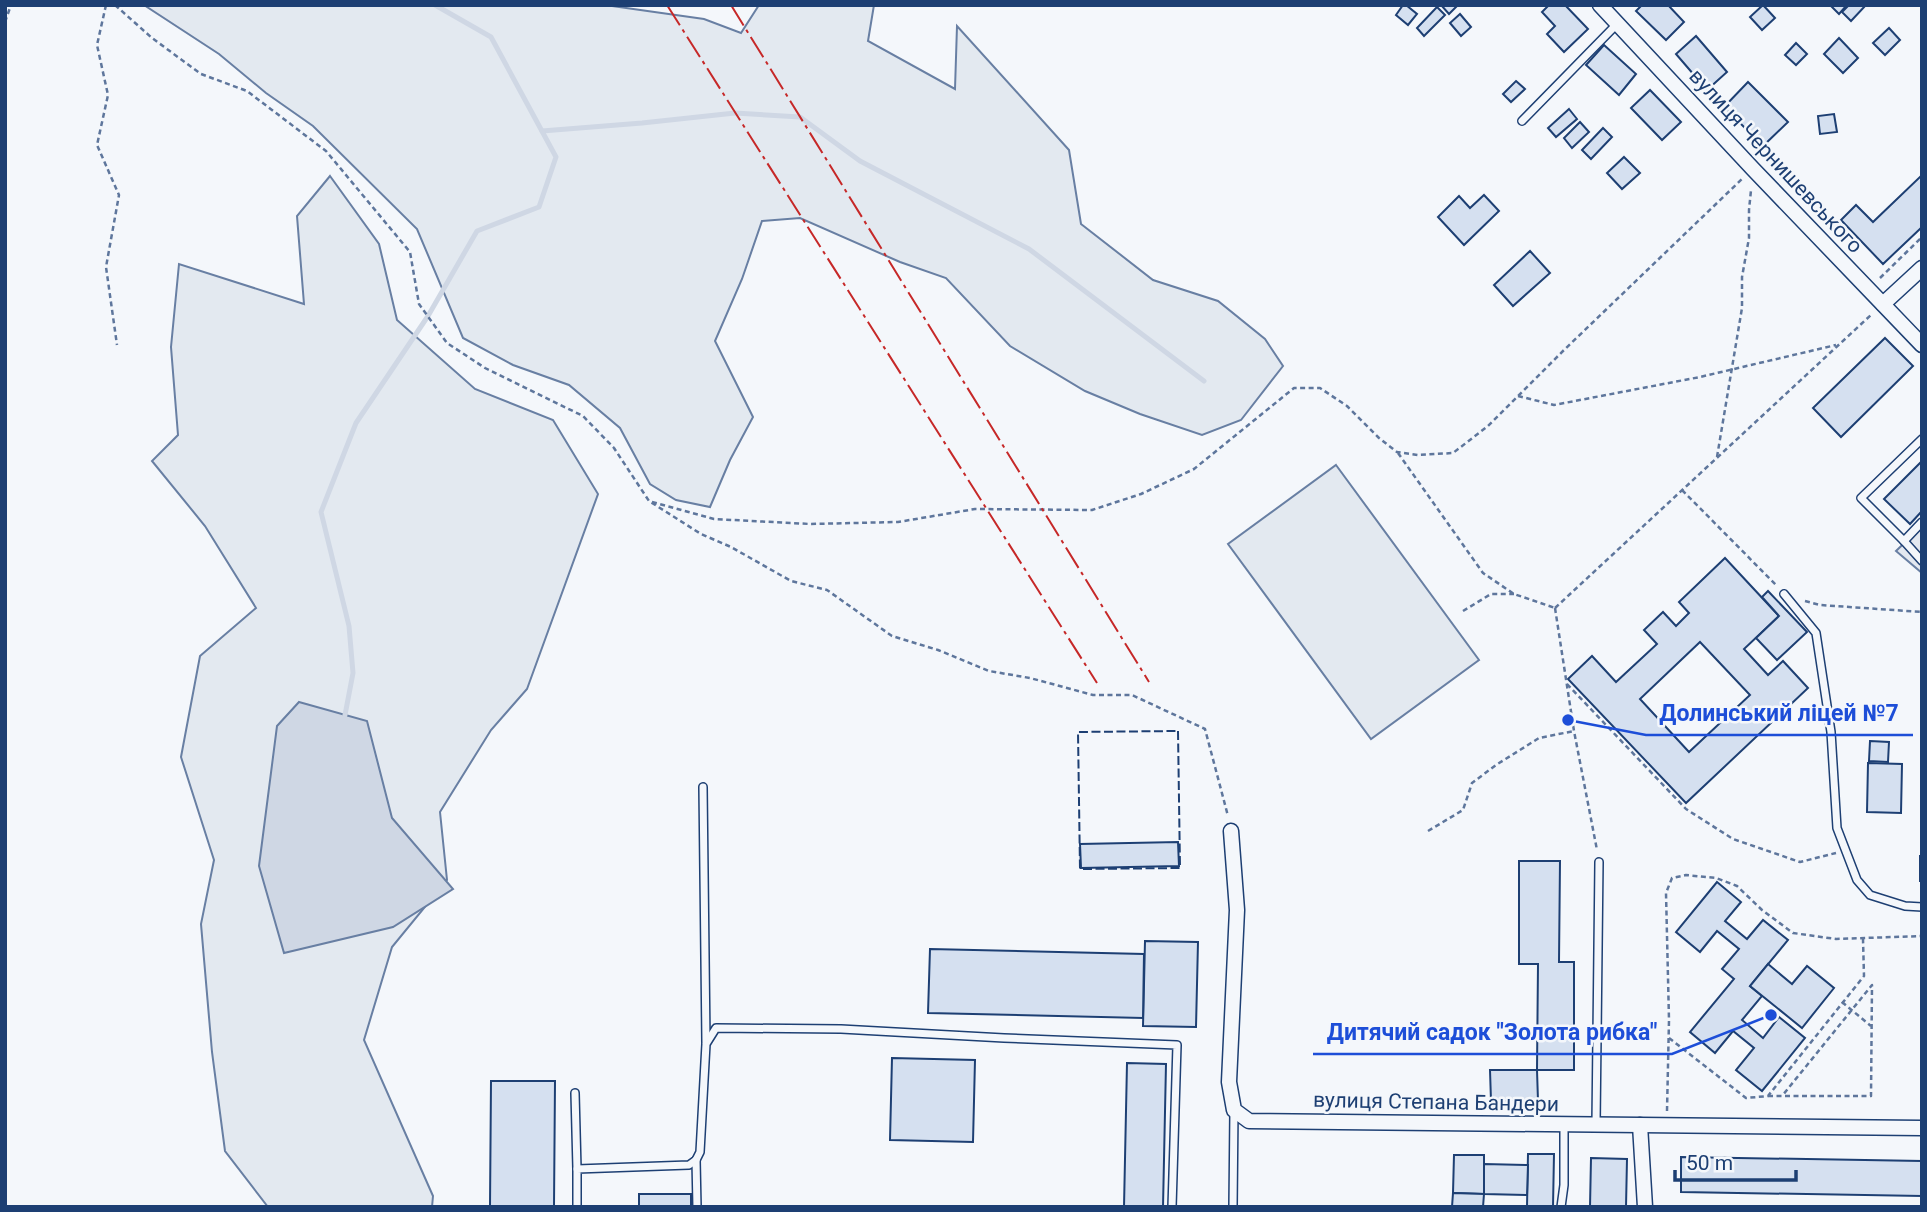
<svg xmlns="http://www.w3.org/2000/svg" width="1927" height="1212" font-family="Roboto,sans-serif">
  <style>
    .green { fill: #e3e9f0; stroke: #687fa3; stroke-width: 2 }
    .parking { fill: #e3e8f0; stroke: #687fa3; stroke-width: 2 }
    .water { fill: #cfd7e4; stroke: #687fa3; stroke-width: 2 }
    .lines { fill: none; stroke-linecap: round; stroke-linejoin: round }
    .stream { stroke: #cfd7e4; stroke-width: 5 }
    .building { fill: #d5e0f0; stroke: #1d3f73; stroke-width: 2; fill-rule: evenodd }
    .service-casing { stroke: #1d3f73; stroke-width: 10 }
    .minor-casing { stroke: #1d3f73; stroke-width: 17 }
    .path { stroke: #5e769c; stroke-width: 2.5; stroke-dasharray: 5 3.5; stroke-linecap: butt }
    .service { stroke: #f4f7fb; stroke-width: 7 }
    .minor { stroke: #f4f7fb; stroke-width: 14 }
    .fence { stroke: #1d3f73; stroke-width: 2; stroke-dasharray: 9 3.5; stroke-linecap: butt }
    .power { stroke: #c62828; stroke-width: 2; stroke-dasharray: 24 5 3.5 5; stroke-linecap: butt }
    .labels { text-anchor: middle; stroke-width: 5; stroke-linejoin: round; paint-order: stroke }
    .street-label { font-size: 21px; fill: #1d3f73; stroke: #f4f7fb }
    .leader { fill: none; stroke: #1d4ed8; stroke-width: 2.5 }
    .callout-dot { fill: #1d4ed8; stroke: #f4f7fb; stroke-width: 2.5 }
    .callout-label { font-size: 23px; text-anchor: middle; font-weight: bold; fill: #1d4ed8; stroke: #f4f7fb; stroke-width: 5; stroke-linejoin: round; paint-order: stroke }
  </style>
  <rect width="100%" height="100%" fill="#f4f7fb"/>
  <g class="green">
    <polygon points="144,5 605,5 704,19 741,33 759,5 874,5 868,41 955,89 957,26 1069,150 1081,224 1153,280 1218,301 1265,339 1283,366 1241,420 1202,435 1140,414 1085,391 1010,346 946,278 900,262 800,218 762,221 742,279 715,341 753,417 730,460 710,507 676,500 650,484 620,428 569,385 513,365 463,338 417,229 313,126 266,93 219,54"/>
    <polygon points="330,176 379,244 397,320 475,389 553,420 598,494 527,689 491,730 440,812 447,880 392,947 364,1040 433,1196 432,1207 268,1207 225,1151 212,1052 201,924 214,860 181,757 200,656 256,608 205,526 152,461 178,435 171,347 179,264 304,304 297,216"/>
    <polygon points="1336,465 1479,660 1371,739 1228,544"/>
  </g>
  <polygon class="parking" points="1922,526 1922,573 1896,551"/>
  <polygon class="water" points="299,702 367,721 392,818 453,889 393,927 284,953 259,866 277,726"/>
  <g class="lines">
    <g class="stream">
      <polyline points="542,131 642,123 735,113 800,117 860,161 1029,249 1204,381"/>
      <polyline points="345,715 353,673 349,626 321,512 356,423 428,316 477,231 539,207 556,157 491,37 435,5"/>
    </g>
  </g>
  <g class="building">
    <polygon points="1403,5 1406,5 1417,14 1408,25 1396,15"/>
    <polygon points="1441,5 1458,5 1449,14"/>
    <polygon points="1549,5 1565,5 1588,29 1564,52 1547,34 1555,26 1542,12"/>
    <polygon points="1642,5 1668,5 1684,22 1666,40 1636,11"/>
    <polygon points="1763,5 1775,18 1762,30 1750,17"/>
    <polygon points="1830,5 1847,5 1839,14"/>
    <polygon points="1849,5 1866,5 1851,21 1842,12"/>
    <polygon points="1437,7 1445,15 1424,36 1417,28"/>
    <polygon points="1460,14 1471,27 1461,36 1450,23"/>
    <polygon points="1889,28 1900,40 1885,55 1873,43"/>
    <polygon points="1696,36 1727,72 1707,90 1676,54"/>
    <polygon points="1839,38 1858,58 1843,73 1824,54"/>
    <polygon points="1796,43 1807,54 1796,65 1785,55"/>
    <polygon points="1604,45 1636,74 1619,95 1586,65"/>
    <polygon points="1516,81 1525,89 1511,102 1503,94"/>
    <polygon points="1748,82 1788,122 1763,146 1724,107"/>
    <polygon points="1650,90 1681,122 1662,140 1631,108"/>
    <polygon points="1569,109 1577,119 1556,137 1548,128"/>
    <polygon points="1834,114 1837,132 1820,134 1818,116"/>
    <polygon points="1580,122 1589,132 1572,148 1564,138"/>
    <polygon points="1603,128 1612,137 1591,159 1582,150"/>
    <polygon points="1624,157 1640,173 1622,189 1607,173"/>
    <polygon points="1922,175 1922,227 1883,264 1841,220 1856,205 1873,222"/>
    <polygon points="1484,195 1499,211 1464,245 1438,217 1459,196 1470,208"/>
    <polygon points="1530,251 1550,273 1513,306 1494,285"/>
    <polygon points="1885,338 1913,366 1841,437 1813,408"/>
    <polygon points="1922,461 1922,511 1910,524 1884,499"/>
    <path d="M 1725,558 L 1779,616 L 1744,649 L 1768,675 L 1783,661 L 1808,688 L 1686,803 L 1568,679 L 1592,656 L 1616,682 L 1657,644 L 1644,630 L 1663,612 L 1676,626 L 1689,613 L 1679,602 ZM 1700,642 L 1750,695 L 1689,752 L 1640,699 Z"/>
    <polygon points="1768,591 1807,632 1777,660 1756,638 1779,616 1762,597"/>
    <polygon points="1870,741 1889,742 1888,762 1869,761"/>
    <polygon points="1868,763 1902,764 1901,813 1867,812"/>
    <polygon points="1178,842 1179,866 1081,868 1080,844"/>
    <rect x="1920" y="856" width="2" height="25"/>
    <polygon points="1519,861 1560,861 1559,962 1574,962 1574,1070 1537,1070 1538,964 1519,964"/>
    <polygon points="1717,882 1741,902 1725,921 1747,939 1763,920 1788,940 1750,986 1762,996 1742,1020 1763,1038 1779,1017 1805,1038 1762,1091 1736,1070 1754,1048 1733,1031 1715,1053 1690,1032 1734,979 1722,969 1739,949 1717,931 1700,952 1676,932"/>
    <polygon points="1145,941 1198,942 1196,1027 1143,1026"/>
    <polygon points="930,949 1144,954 1143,1018 928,1013"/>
    <polygon points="1768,964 1792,984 1807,966 1834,988 1802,1028 1750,986"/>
    <polygon points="892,1058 975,1060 973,1142 890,1140"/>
    <polygon points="1127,1063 1166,1064 1163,1207 1124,1207"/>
    <polygon points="1490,1070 1537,1070 1538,1101 1491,1101"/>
    <polygon points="491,1081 555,1081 554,1207 490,1207"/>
    <polygon points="1528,1154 1554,1154 1553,1207 1527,1207"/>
    <polygon points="1454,1155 1484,1155 1484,1194 1453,1193"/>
    <polygon points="1681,1157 1922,1161 1922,1196 1681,1192"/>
    <polygon points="1591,1158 1627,1159 1626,1207 1590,1207"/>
    <polygon points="1484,1164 1528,1165 1527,1195 1484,1194"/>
    <polygon points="1453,1193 1484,1194 1483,1207 1452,1207"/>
    <rect x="639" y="1194" width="52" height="13"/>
  </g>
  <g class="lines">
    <defs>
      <g id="service">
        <polyline points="1522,121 1617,24"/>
        <polyline points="1922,439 1861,498 1904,541 1922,522"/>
        <polyline points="1904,541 1922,561"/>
        <polyline points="1784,594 1816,633 1831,732 1837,828 1857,880 1870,895 1905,906 1922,907"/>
        <polyline points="703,787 706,1042"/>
        <polyline points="575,1093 577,1169"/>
        <polyline points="1596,1124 1599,862"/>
        <polyline points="696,1160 697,1207"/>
        <polyline points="577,1207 577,1169 689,1165 696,1160 700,1152 706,1044 716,1028 841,1029 1004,1038 1177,1045 1172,1207"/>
        <polyline points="1233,1207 1234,1110"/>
        <polyline points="1561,1207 1564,1185 1564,1124"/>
      </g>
      <g id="minor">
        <polyline points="1600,5 1753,169 1922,345"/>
        <polyline points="1883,304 1922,268"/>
        <polyline points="1231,831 1237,910 1229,1082 1234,1110 1249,1121 1922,1128"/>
        <polyline points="1640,1125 1645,1207"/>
      </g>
    </defs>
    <use href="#service" class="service-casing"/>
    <use href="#minor" class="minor-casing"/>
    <g class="path">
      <polyline points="106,5 97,45 108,95 97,145 119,195 106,267 117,345"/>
      <polyline points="115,5 152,38 201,74 247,91 326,151 410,252 419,304 447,343 485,368 583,416 614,448 649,501 701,534 731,547 791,581 827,590 892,636 938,650 989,671 1030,678 1093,695 1132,695 1205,729 1228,816"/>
      <polyline points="5,22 11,5"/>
      <polyline points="1880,278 1922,237"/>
      <polyline points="1518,396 1554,405 1700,377 1836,345"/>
      <polyline points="1398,453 1483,573 1514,594 1555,608"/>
      <polyline points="1717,457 1742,308 1742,277 1749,238 1749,210 1751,190"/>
      <polyline points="1682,490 1776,585"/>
      <polyline points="652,502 714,519 810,524 898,522 975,509 1092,510 1141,494 1194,469 1294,388 1320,388 1347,406 1379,438 1397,452 1418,455 1453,453 1488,426 1563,351 1742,179"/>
      <polyline points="1805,601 1820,605 1922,612"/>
      <polyline points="1555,608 1872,314"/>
      <polyline points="1555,608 1574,731 1597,850"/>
      <polyline points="1463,611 1491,594 1514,594"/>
      <polyline points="1567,684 1686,809 1733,839 1800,862 1836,853"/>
      <polyline points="1428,831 1463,810 1472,783 1496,765 1539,738 1574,731"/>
      <polyline points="1842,1002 1871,1026"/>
      <polyline points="1669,1038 1746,1098 1768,1096 1864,976 1863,939"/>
      <polyline points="1768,1096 1871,1096 1872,985 1782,1096"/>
      <polyline points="1667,1111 1669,1020 1666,893 1672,878 1686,875 1716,878 1737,886 1762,910 1793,933 1836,939 1922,936"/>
    </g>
    <use href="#service" class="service"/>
    <use href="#minor" class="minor"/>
    <polygon class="fence" points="1178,731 1180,868 1080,869 1078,732"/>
    <g class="power">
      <polyline points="667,5 1097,683"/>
      <polyline points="731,5 1149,682"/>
    </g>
  </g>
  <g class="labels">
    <g class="street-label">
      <text transform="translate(1776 161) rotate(47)" y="7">вулиця Чернишевського</text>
      <text transform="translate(1436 1102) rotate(1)" y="7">вулиця Степана Бандери</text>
    </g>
  </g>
  <path class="leader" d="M1568 720L1646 735H1913M1771 1015L1672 1054H1313"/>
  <g class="callout-dot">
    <circle cx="1568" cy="720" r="7"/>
    <circle cx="1771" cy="1015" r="7"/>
  </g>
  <g class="callout-label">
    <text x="1779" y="721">Долинський ліцей №7</text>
    <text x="1492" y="1040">Дитячий садок "Золота рибка"</text>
  </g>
  <rect width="1927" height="1212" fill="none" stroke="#1d3f73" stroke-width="14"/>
  <path d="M1675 1170v10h121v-10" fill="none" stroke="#1d3f73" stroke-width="3.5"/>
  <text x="1686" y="1170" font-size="21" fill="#1d3f73" stroke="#f4f7fb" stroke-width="5" paint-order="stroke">50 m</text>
</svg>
